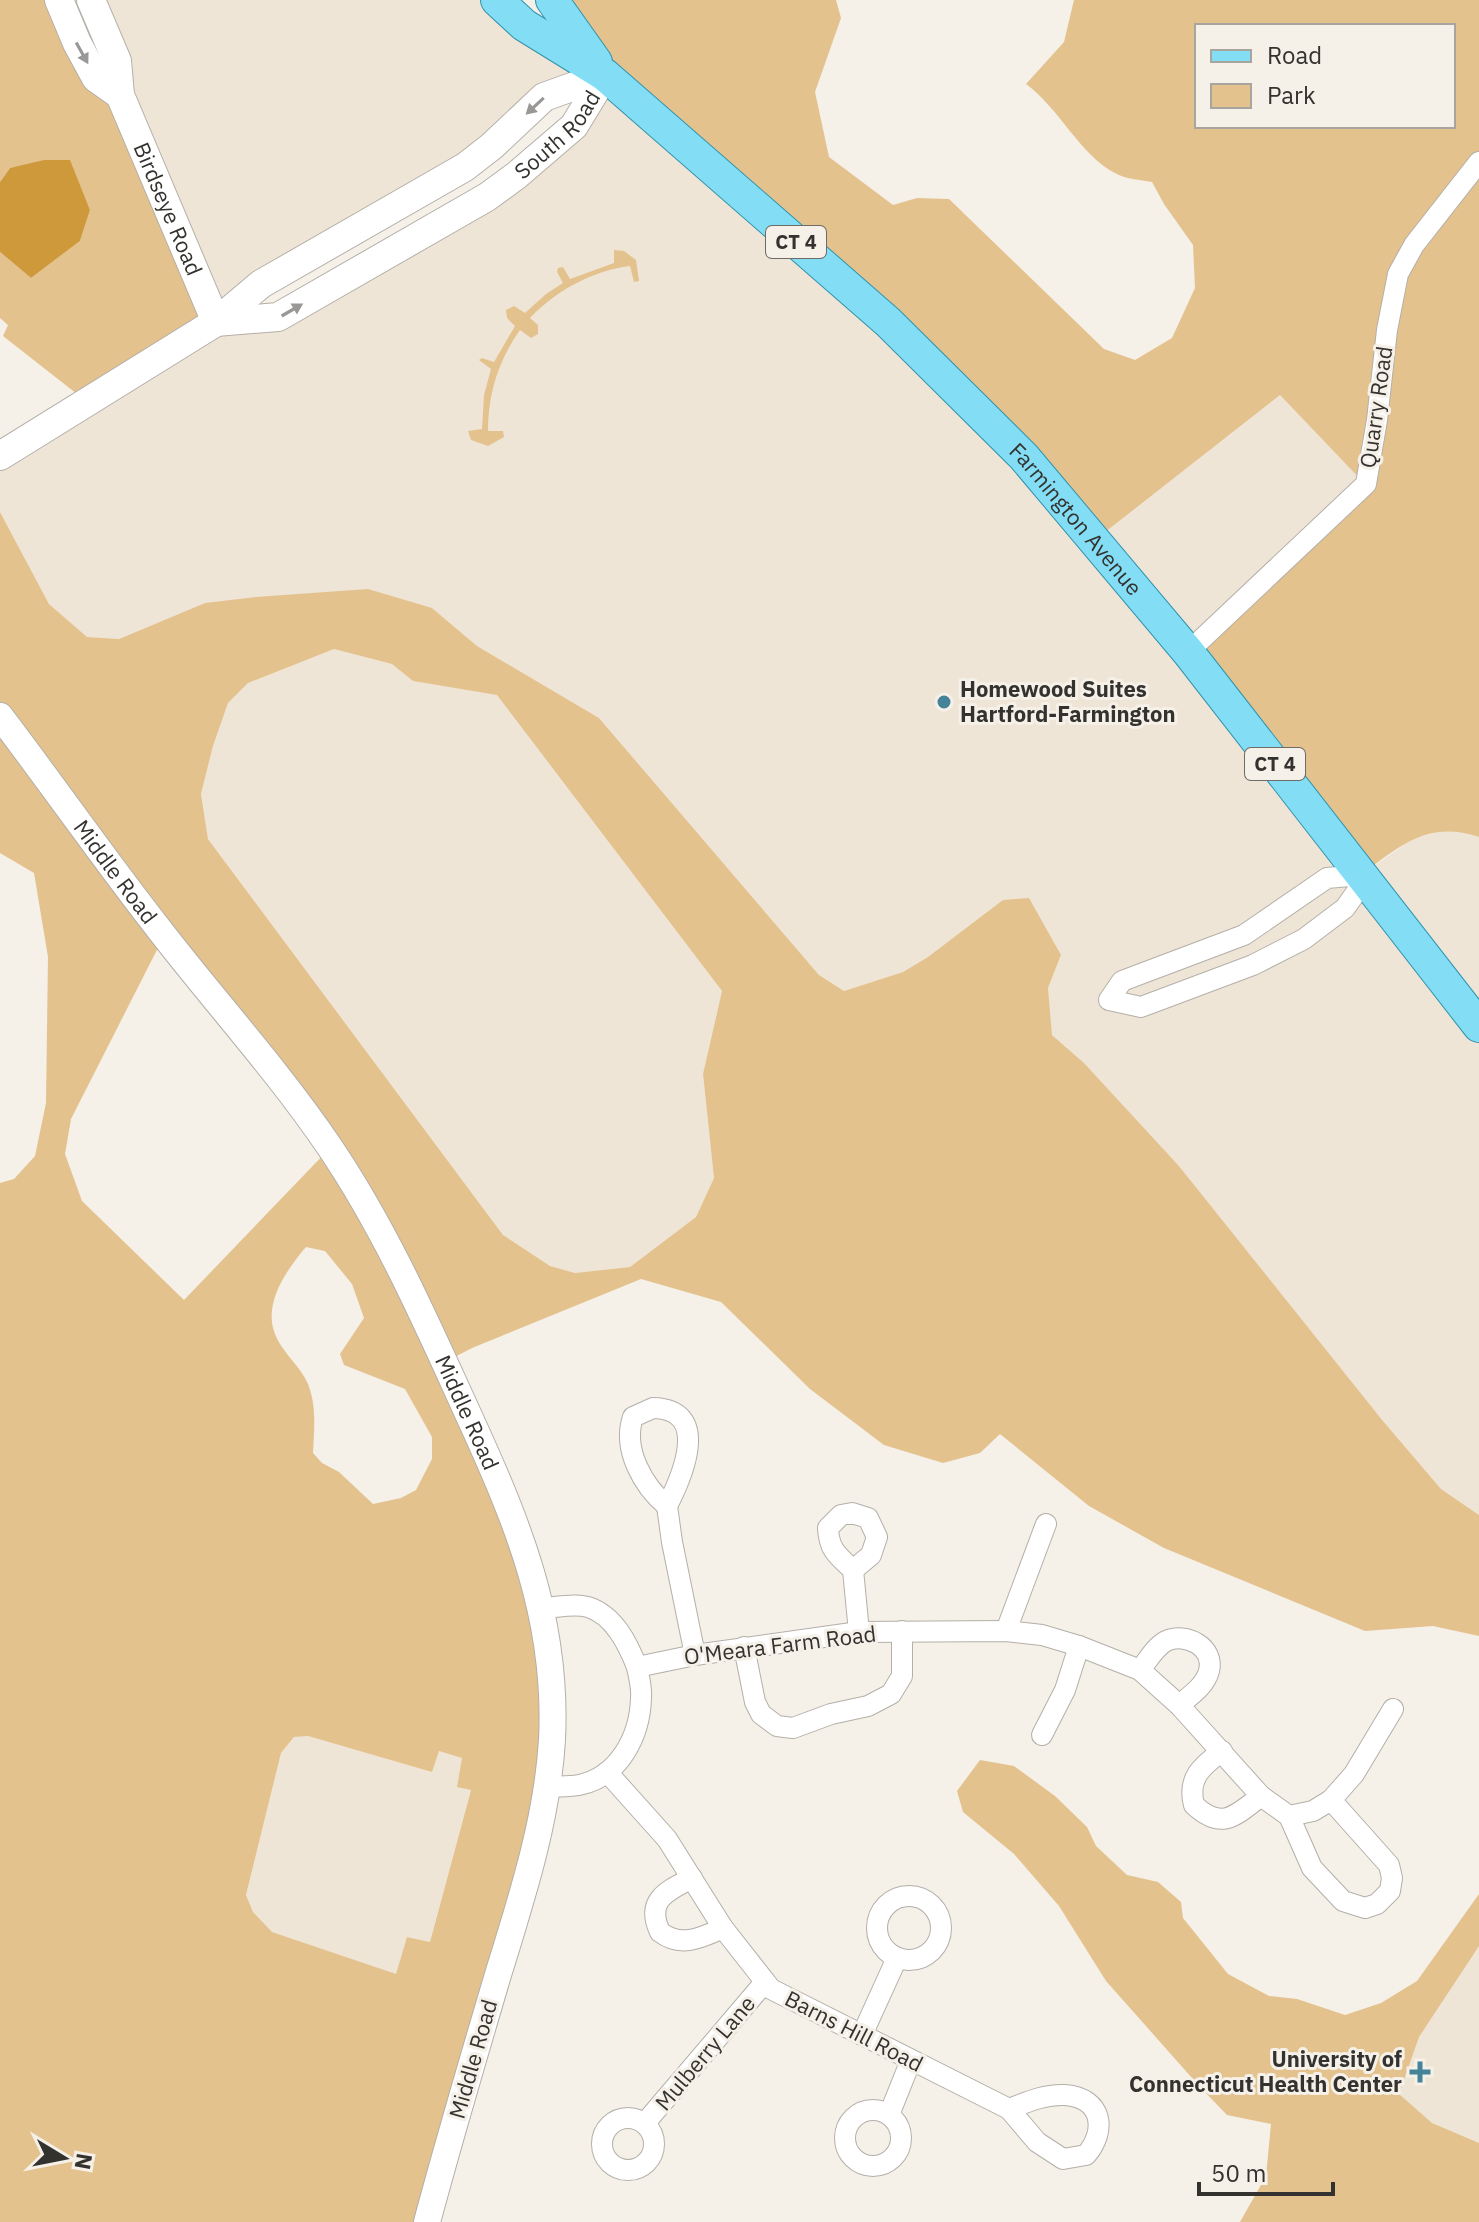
<svg xmlns="http://www.w3.org/2000/svg" width="1479" height="2222" font-family="'IBM Plex Sans',sans-serif">
  <style>
    .built { fill: #efe5d7; fill-rule: evenodd }
    .green { fill: #e4c28e; fill-rule: evenodd }
    .water { fill: #cd993b }
    .lines { fill: none; stroke-linecap: round; stroke-linejoin: round }
    .minor-casing { stroke: #b4afa8; stroke-width: 22 }
    .tertiary-casing { stroke: #b4afa8; stroke-width: 28 }
    .secondary-casing { stroke: #b4afa8; stroke-width: 30 }
    .primary-casing { stroke: #3193ac; stroke-width: 34 }
    .minor { stroke: #fff; stroke-width: 20 }
    .tertiary { stroke: #fff; stroke-width: 26 }
    .secondary { stroke: #fff; stroke-width: 28 }
    .primary { stroke: #82ddf5; stroke-width: 32 }
    .oneway { fill: #9a9897 }
    .poi-dot { fill: #458498; stroke: #f5f0e8; stroke-width: 3 }
    .labels { text-anchor: middle; stroke-width: 6; stroke-linejoin: round; paint-order: stroke }
    .shield { fill: #f5f0e8; stroke: #6e6b66; stroke-width: 2 }
    .shield-label { font-size: 20px; font-weight: bold; fill: #34322f }
    .street-label { font-size: 22px; fill: #34322f; stroke: #f5f0e8 }
    .poi-label { font-size: 22px; font-weight: bold; fill: #34322f; stroke: #f5f0e8; text-anchor: start }
  </style>
  <rect width="100%" height="100%" fill="#f5f0e8"/>
  <g class="built">
    <path d="M 91,0 L 497,0 L 605,75 L 1095,540 L 1280,394 L 1366,484 L 1361,875 L 1414,838 L 1444,831 L 1460,831 L 1479,837 L 1479,1515 L 1441,1489 L 1383,1421 L 1179,1166 L 1084,1063 L 1051,1034 L 1048,988 L 1061,955 L 928,957 L 903,972 L 844,991 L 819,975 L 599,718 L 477,646 L 432,608 L 205,603 L 119,639 L 87,637 L 49,604 L 0,512 L 0,456 L 216,322 ZM 604,76 L 487,197 L 278,317 L 217,321 L 518,122 Z"/>
    <polygon points="334,649 392,664 413,681 497,694 722,991 703,1074 714,1178 696,1217 630,1267 575,1273 550,1266 503,1235 208,839 201,794 213,746 228,703 248,683"/>
    <polygon points="308,1736 432,1772 439,1751 462,1758 471,1789 430,1942 407,1937 396,1975 272,1932 253,1912 246,1895 281,1753 294,1737"/>
    <polygon points="1479,1922 1479,2222 1244,2222"/>
  </g>
  <g class="green">
    <polygon points="0,0 59,0 216,322 86,401 3,336 8,325 0,318 0,252 31,278 80,241 90,210 69,160 10,168 0,182"/>
    <path d="M 552,0 L 836,0 L 841,18 L 815,92 L 829,157 L 893,205 L 917,198 L 949,199 L 1104,349 L 1135,360 L 1172,338 L 1195,288 L 1193,245 L 1164,204 L 1152,182 C 1140,180 1125,179 1115,173 C 1081,156 1059,108 1026,84 L 1064,42 L 1074,0 L 1479,0 L 1479,837 C 1428,820 1400,846 1361,875 L 1188,652 L 1365,484 L 1280,395 L 1095,540 L 605,75 ZM 1197,26 L 1453,26 L 1453,126 L 1197,126 Z"/>
    <path d="M 614,250 L 624,251 L 636,260 L 639,281 L 634,282 L 630,266 C 592,271 557,290 530,318 L 538,325 L 538,334 L 531,338 L 520,330 C 498,361 488,394 488,431 L 503,431 L 504,437 L 488,446 L 471,440 L 468,431 L 482,429 L 484,395 L 491,369 L 479,360 L 482,358 L 494,362 L 515,326 L 507,318 L 506,310 L 514,306 L 525,313 L 546,294 L 563,283 L 557,272 L 558,268 L 563,267 L 570,279 L 614,263 Z"/>
    <path d="M 0,512 L 49,604 L 87,637 L 119,639 L 205,603 L 256,597 L 368,589 L 432,608 L 477,646 L 599,718 L 819,975 L 844,991 L 903,972 L 928,957 L 1003,900 L 1029,898 L 1061,955 L 1048,988 L 1052,1035 L 1084,1063 L 1179,1166 L 1383,1421 L 1441,1489 L 1479,1515 L 1479,1636 L 1433,1626 L 1365,1631 L 1164,1548 L 1089,1506 L 1000,1434 L 980,1453 L 943,1463 L 884,1445 L 810,1389 L 721,1302 L 641,1279 L 472,1348 L 445,1362 L 516,1523 L 552,1739 L 427,2222 L 0,2222 L 0,1183 L 14,1179 L 35,1156 L 46,1103 L 48,957 L 34,873 L 0,853 ZM 334,649 L 392,664 L 413,681 L 497,695 L 722,991 L 703,1074 L 714,1178 L 696,1217 L 630,1267 L 575,1273 L 550,1266 L 503,1235 L 208,839 L 201,794 L 213,746 L 228,703 L 248,683 ZM 164,936 L 330,1148 L 184,1300 L 82,1201 L 65,1154 L 71,1119 ZM 306,1247 L 325,1251 L 352,1284 L 364,1318 L 340,1354 L 344,1365 L 405,1389 L 432,1437 L 432,1459 L 416,1490 L 401,1498 L 373,1504 L 339,1472 L 322,1463 L 313,1453 C 314,1430 317,1407 308,1384 C 300,1365 280,1351 274,1331 C 264,1301 288,1268 306,1247 ZM 308,1736 L 432,1772 L 439,1751 L 462,1758 L 457,1787 L 471,1790 L 430,1942 L 407,1937 L 396,1974 L 272,1932 L 253,1912 L 246,1895 L 281,1753 L 294,1737 Z"/>
    <polygon points="980,1760 1014,1766 1055,1796 1087,1827 1096,1846 1127,1875 1158,1882 1181,1902 1183,1918 1228,1974 1269,1996 1297,1999 1345,2015 1381,2003 1417,1981 1479,1894 1479,1946 1419,2037 1399,2094 1432,2123 1479,2143 1479,2222 1240,2222 1266,2176 1271,2124 1227,2115 1200,2087 1106,1981 1059,1906 1014,1854 963,1812 957,1791"/>
  </g>
  <polygon class="water" points="44,160 70,160 90,210 80,241 31,278 0,252 0,182 10,168"/>
  <g class="lines">
    <defs>
      <g id="minor">
        <polyline points="1188,652 1366,484 1377,420 1387,330 1398,274 1414,245 1479,162"/>
        <polygon points="1361,875 1357,891 1345,908 1304,939 1253,965 1141,1007 1109,1000 1122,981 1244,935 1327,878"/>
        <path d="M 653,1408 C 712,1409 682,1477 667,1506 C 643,1486 622,1449 633,1417 Z"/>
        <polyline points="667,1506 672,1542 695,1655"/>
        <path d="M 852,1513 L 868,1518 L 877,1537 L 871,1555 L 853,1570 C 837,1555 829,1550 828,1528 L 841,1515 Z"/>
        <polyline points="853,1570 859,1632"/>
        <path d="M 541,1608 C 555,1608 574,1603 588,1607 C 614,1615 628,1644 637,1667 L 695,1655 L 859,1632 L 1006,1631 L 1042,1635 L 1079,1646 L 1140,1670 L 1179,1705 L 1261,1796 L 1289,1816 L 1312,1868 L 1343,1901 L 1365,1908 L 1377,1904 L 1390,1891 L 1392,1878 L 1389,1865 L 1331,1800 L 1313,1811 L 1289,1816"/>
        <polyline points="1006,1631 1046,1524"/>
        <polyline points="744,1647 755,1702 761,1714 777,1726 793,1728 831,1714 868,1706 891,1694 902,1676 902,1631"/>
        <path d="M 1140,1670 C 1148,1660 1155,1647 1166,1641 C 1186,1632 1215,1647 1209,1671 C 1205,1686 1190,1696 1179,1705"/>
        <polyline points="1042,1735 1065,1690 1079,1646"/>
        <path d="M 1222,1751 C 1202,1766 1187,1778 1194,1805 C 1222,1831 1235,1816 1261,1796"/>
        <path d="M 607,1772 L 667,1839 L 723,1928 L 771,1989 L 1009,2109 L 1037,2142 L 1063,2159 L 1086,2155 C 1107,2131 1103,2098 1065,2095 C 1045,2094 1027,2102 1009,2109"/>
        <path d="M 547,1787 C 557,1786 569,1787 579,1785 C 619,1777 640,1736 641,1698 C 642,1688 639,1677 637,1667"/>
        <polyline points="1331,1800 1354,1774 1393,1709"/>
        <path d="M 692,1878 C 667,1891 645,1900 660,1932 C 681,1948 701,1938 723,1928"/>
        <circle cx="909" cy="1928" r="32"/>
        <polyline points="862,2035 897,1958"/>
        <circle cx="873" cy="2138" r="28"/>
        <polyline points="889,2115 911,2060"/>
        <circle cx="628" cy="2144" r="26"/>
        <polyline points="645,2123 765,1982"/>
      </g>
      <g id="tertiary">
        <path id="s1" d="M 0,716 C 55,788 106,862 162,933 C 217,1004 278,1071 329,1146 C 386,1230 427,1324 469,1416 C 518,1523 558,1619 552,1740 C 547,1822 521,1900 497,1978 C 473,2059 449,2140 427,2222"/>
      </g>
      <g id="secondary">
        <polyline points="59,0 77,43 96,78 120,95"/>
        <path id="s2" d="M 91,0 L 117,61 L 120,95 L 216,322"/>
        <path id="s3" d="M 216,322 L 278,317 L 487,197 L 517,175 L 574,126 L 605,75"/>
        <polyline points="0,456 216,322 261,284 465,167 492,146 544,97 605,75"/>
      </g>
      <g id="primary">
        <path id="s4" d="M 497,0 L 524,25 L 605,75 L 888,322 L 1024,457 L 1188,652 L 1479,1026"/>
        <polyline points="552,0 596,62"/>
      </g>
    </defs>
    <use href="#minor" class="minor-casing"/>
    <use href="#tertiary" class="tertiary-casing"/>
    <use href="#secondary" class="secondary-casing"/>
    <use href="#primary" class="primary-casing"/>
    <use href="#minor" class="minor"/>
    <use href="#tertiary" class="tertiary"/>
    <use href="#secondary" class="secondary"/>
    <use href="#primary" class="primary"/>
  </g>
  <defs><path id="oneway-solid" d="M-6-.8H1V-3.2L6.5 0L1 3.2V.8H-6Z" transform="scale(2)"/></defs>
  <g class="oneway">
    <use href="#oneway-solid" transform="translate(82 53) rotate(61)"/>
    <use href="#oneway-solid" transform="translate(535 106) rotate(137)"/>
    <use href="#oneway-solid" transform="translate(292 310) rotate(-30)"/>
  </g>
  <g class="poi-dot">
    <circle cx="944" cy="702" r="8"/>
    <path d="M1416 2060h8v8h8v8h-8v8h-8v-8h-8v-8h8z"/>
  </g>
  <g class="labels">
    <g class="shield">
      <rect x="766" y="226" width="60" height="32" rx="6"/>
      <rect x="1245" y="748" width="60" height="32" rx="6"/>
    </g>
    <g class="shield-label">
      <text x="796" y="249">CT 4</text>
      <text x="1275" y="771">CT 4</text>
    </g>
    <g class="street-label">
      <text dy="8" stroke="none"><textPath href="#s3" startOffset="398">South Road</textPath></text>
      <text dy="8" stroke="none"><textPath href="#s2" startOffset="224">Birdseye Road</textPath></text>
      <text transform="translate(1376 407) rotate(-82)" y="8">Quarry Road</text>
      <text dy="8" stroke="none"><textPath href="#s4" startOffset="780">Farmington Avenue</textPath></text>
      <text dy="8" stroke="none"><textPath href="#s1" startOffset="194">Middle Road</textPath></text>
      <text dy="8" stroke="none"><textPath href="#s1" startOffset="842">Middle Road</textPath></text>
      <text transform="translate(780 1645) rotate(-7)" y="8">O'Meara Farm Road</text>
      <text transform="translate(854 2031) rotate(27)" y="8">Barns Hill Road</text>
      <text transform="translate(705 2053) rotate(-50)" y="8">Mulberry Lane</text>
      <text transform="translate(473 2059) rotate(-74)" y="8">Middle Road</text>
    </g>
    <g class="poi-label">
      <text x="960" y="697">Homewood Suites<tspan x="960" dy="25">Hartford-Farmington</tspan></text>
      <text x="1402" y="2067" text-anchor="end">University of<tspan x="1402" dy="25">Connecticut Health Center</tspan></text>
    </g>
  </g>
  <rect x="1195" y="24" width="260" height="104" fill="#f5f0e8" stroke="#a8a49e" stroke-width="2"/>
  <rect x="1211" y="50" width="40" height="12" fill="#82ddf5" stroke="#a8a49e" stroke-width="2"/>
  <text x="1267" y="64" font-size="24" fill="#34322f">Road</text>
  <rect x="1211" y="84" width="40" height="24" fill="#e4c28e" stroke="#a8a49e" stroke-width="2"/>
  <text x="1267" y="104" font-size="24" fill="#34322f">Park</text>
  <g transform="translate(64 2158) rotate(100)" stroke="#f5f0e8" stroke-width="6" paint-order="stroke">
  <path d="M0-6L14 30L0 20L-14 30Z" fill="#34322f"/>
  <text y="-12" font-size="22" font-weight="bold" text-anchor="middle" fill="#34322f">N</text>
  </g>
  <path d="M1199 2182v12h134v-12" fill="none" stroke="#34322f" stroke-width="4"/>
  <text x="1211" y="2182" font-size="24" fill="#34322f" stroke="#f5f0e8" stroke-width="6" paint-order="stroke">50 m</text>
</svg>
